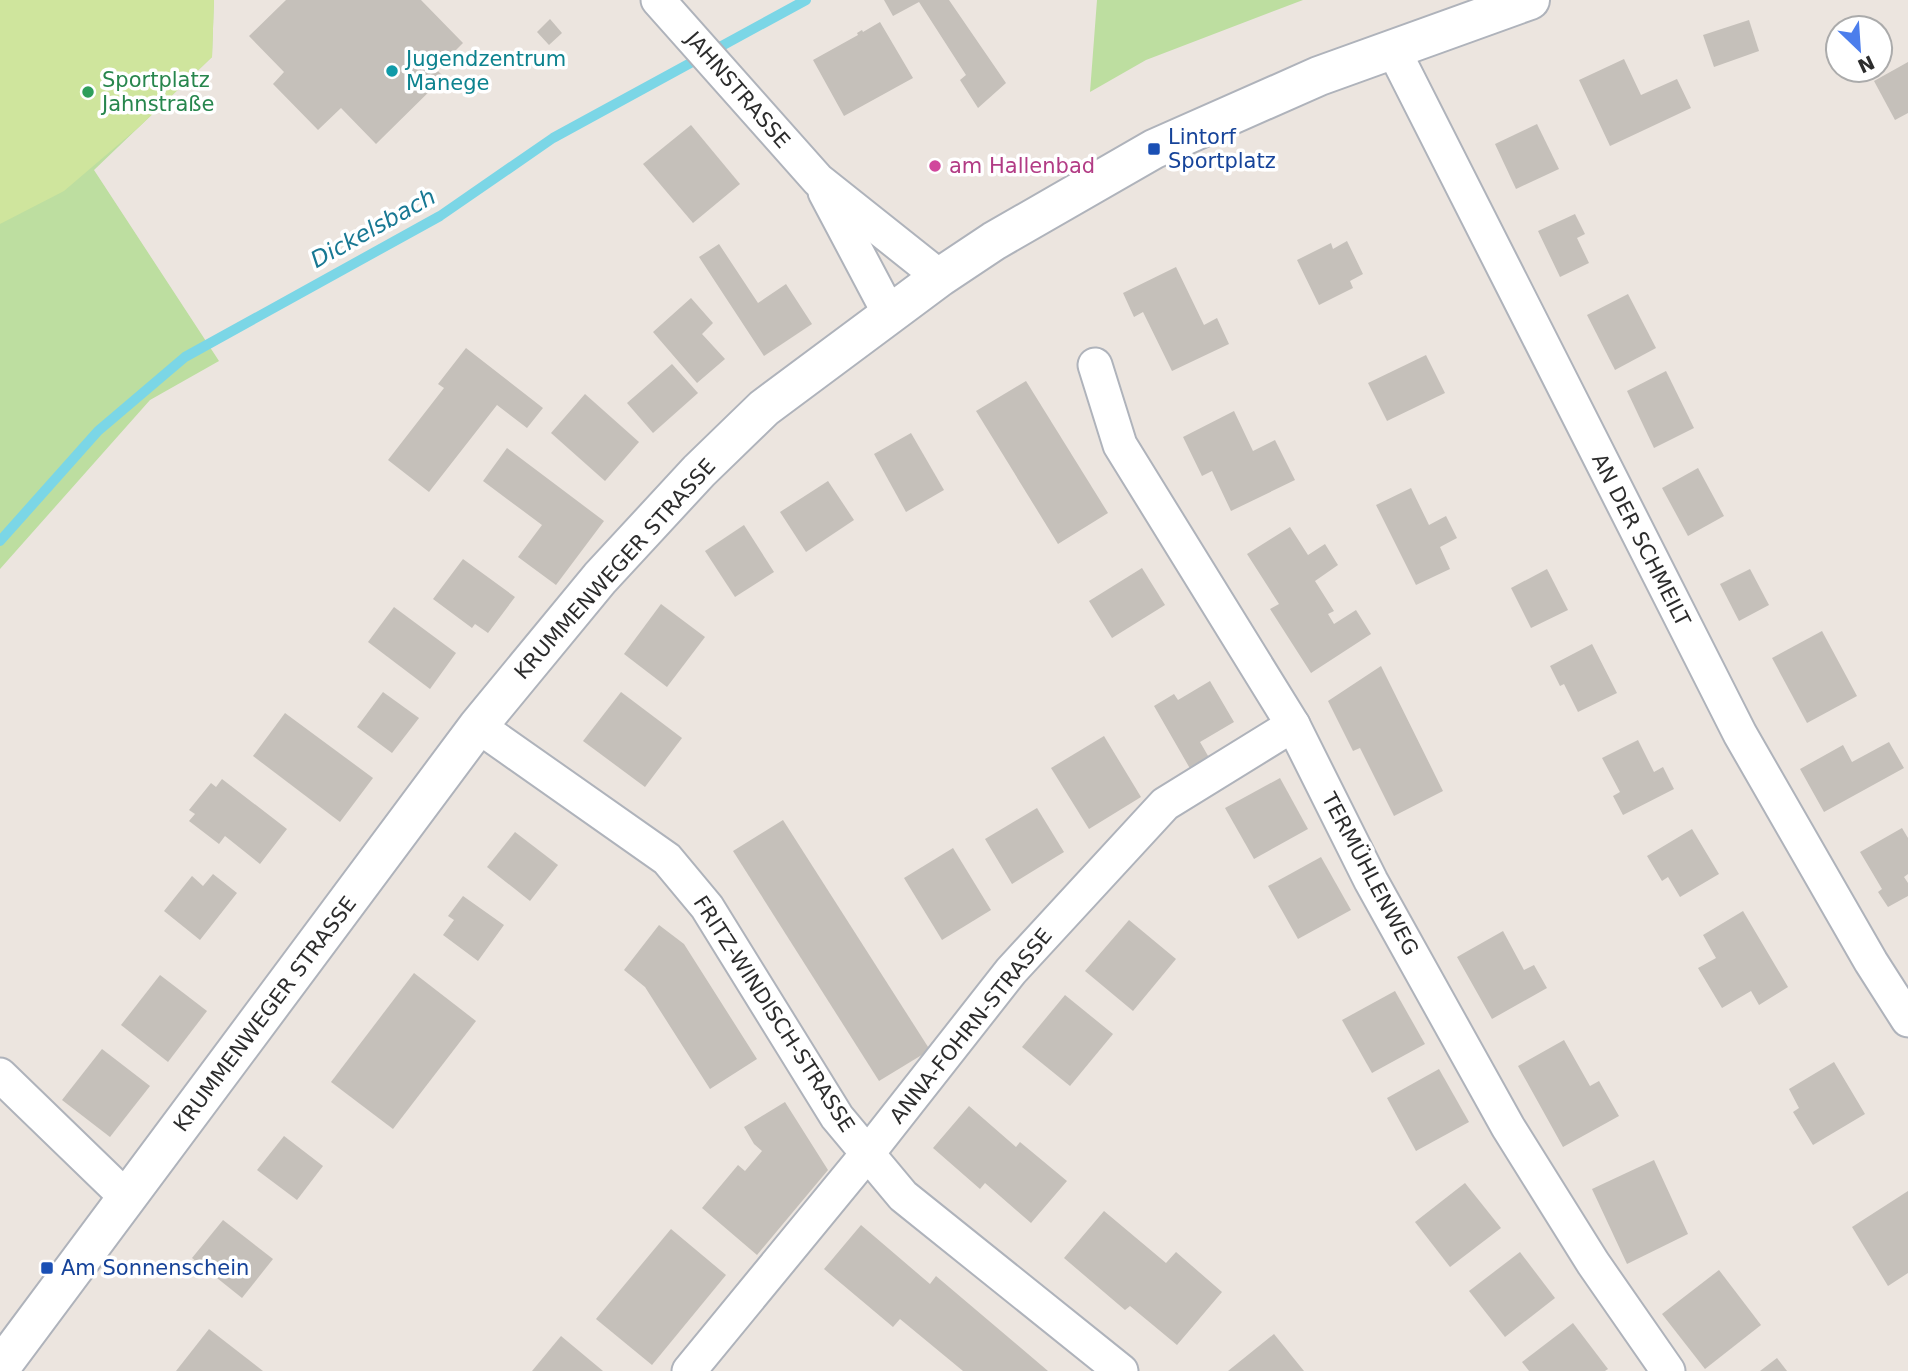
<svg xmlns="http://www.w3.org/2000/svg" width="1908" height="1371" font-family="'DejaVu Sans',sans-serif">
  <style>
    .green { fill: #bddea0 }
    .pitch { fill: #cfe59d }
    .lines { fill: none; stroke-linecap: round; stroke-linejoin: round }
    .stream { stroke: #7bd6e6; stroke-width: 10 }
    .building { fill: #c5c0ba }
    .minor-casing { stroke: #afb3bb; stroke-width: 37 }
    .secondary-casing { stroke: #afb3bb; stroke-width: 42 }
    .minor { stroke: #fff; stroke-width: 33 }
    .secondary { stroke: #fff; stroke-width: 38 }
    .culture-dot { fill: #0f9aa8; stroke: #fff; stroke-width: 2.5 }
    .leisure-dot { fill: #2e9e5b; stroke: #fff; stroke-width: 2.5 }
    .transit-dot { fill: #1a4fb4; stroke: #fff; stroke-width: 2.5 }
    .hotel-dot { fill: #d1479c; stroke: #fff; stroke-width: 2.5 }
    .labels { text-anchor: middle; stroke-width: 7; stroke-linejoin: round; paint-order: stroke }
    .culture-label { font-size: 21px; fill: #0d838f; stroke: #fff; text-anchor: start }
    .leisure-label { font-size: 21px; fill: #27864d; stroke: #fff; text-anchor: start }
    .street-label { font-size: 21px; fill: #2c2c2c; stroke: #fff }
    .transit-label { font-size: 21px; fill: #164399; stroke: #fff; text-anchor: start }
    .hotel-label { font-size: 21px; fill: #b23c85; stroke: #fff; text-anchor: start }
    .water-label { font-size: 23px; font-style: italic; fill: #187893; stroke: #fff }
  </style>
  <rect width="100%" height="100%" fill="#ece5df"/>
  <g class="green">
    <polygon points="0,0 214,0 212,57 94,170 219,361 150,400 0,569"/>
    <polygon points="1097,0 1303,0 1146,60 1090,92"/>
  </g>
  <polygon class="pitch" points="0,0 214,0 212,57 139,127 64,191 0,224"/>
  <g class="lines">
    <polyline class="stream" points="0,541 98,431 185,357 440,216 553,138 806,0"/>
  </g>
  <g class="building">
    <polygon points="286,0 421,0 463,43 443,63 437,57 431,64 444,77 376,144 341,108 318,130 273,84 284,72 249,36"/>
    <polygon points="884,0 949,0 1006,83 978,108 960,80 966,75 919,2 893,16"/>
    <polygon points="550,19 562,33 549,45 537,32"/>
    <polygon points="1749,20 1759,51 1714,67 1703,35"/>
    <polygon points="880,22 913,78 844,116 813,60 858,35 857,33 862,30 863,32"/>
    <polygon points="1624,59 1641,95 1677,79 1691,108 1610,146 1579,80"/>
    <polygon points="1908,62 1908,113 1895,120 1874,81"/>
    <polygon points="1537,124 1559,169 1516,189 1495,144"/>
    <polygon points="691,125 740,184 693,223 643,164"/>
    <polygon points="1575,214 1585,234 1577,238 1589,263 1560,277 1538,231"/>
    <polygon points="1347,241 1363,274 1350,281 1353,288 1319,305 1297,260 1331,243 1333,249"/>
    <polygon points="719,244 758,303 786,284 812,324 764,356 699,257"/>
    <polygon points="1176,267 1204,325 1217,318 1229,344 1172,371 1143,312 1134,317 1123,293"/>
    <polygon points="1628,294 1656,348 1615,370 1587,315"/>
    <polygon points="691,298 713,323 702,334 725,359 697,383 653,332"/>
    <polygon points="466,348 543,408 527,428 497,405 429,492 388,460 444,388 438,384"/>
    <polygon points="1426,355 1445,393 1387,421 1368,383"/>
    <polygon points="672,364 698,393 653,433 627,403"/>
    <polygon points="1666,371 1694,428 1654,448 1627,391"/>
    <polygon points="1026,381 1108,513 1058,544 976,411"/>
    <polygon points="585,394 639,442 605,481 551,433"/>
    <polygon points="1234,411 1253,451 1275,440 1295,480 1231,511 1212,471 1202,476 1183,437"/>
    <polygon points="911,433 944,490 906,512 874,454"/>
    <polygon points="507,448 604,521 556,585 518,557 542,525 483,481"/>
    <polygon points="1698,468 1724,516 1688,536 1662,488"/>
    <polygon points="828,481 854,520 806,552 780,512"/>
    <polygon points="1411,488 1429,525 1446,516 1457,538 1440,547 1450,569 1416,585 1376,505"/>
    <polygon points="744,525 774,572 735,597 705,551"/>
    <polygon points="1290,527 1308,555 1325,544 1338,565 1315,581 1334,611 1328,614 1334,624 1356,610 1371,634 1311,673 1270,609 1279,604 1247,554"/>
    <polygon points="463,559 515,597 488,633 475,624 472,628 433,599"/>
    <polygon points="1142,568 1165,605 1112,638 1089,601"/>
    <polygon points="1547,569 1568,610 1531,628 1511,588"/>
    <polygon points="1750,569 1769,605 1739,621 1720,584"/>
    <polygon points="661,604 705,637 667,687 624,654"/>
    <polygon points="394,607 456,653 430,689 368,642"/>
    <polygon points="1822,631 1857,696 1807,723 1772,658"/>
    <polygon points="1592,644 1617,693 1578,712 1564,684 1560,686 1550,666"/>
    <polygon points="1381,666 1443,791 1394,816 1360,748 1353,751 1328,701"/>
    <polygon points="1210,681 1234,722 1200,742 1211,761 1192,772 1154,706 1174,694 1178,700"/>
    <polygon points="383,692 419,718 392,753 357,727"/>
    <polygon points="621,692 682,738 645,787 583,741"/>
    <polygon points="285,713 373,778 340,822 253,756"/>
    <polygon points="1104,736 1141,797 1089,829 1051,768"/>
    <polygon points="1638,740 1654,772 1663,767 1674,789 1623,815 1613,796 1620,792 1602,758"/>
    <polygon points="1889,742 1904,768 1824,812 1800,769 1843,745 1852,762"/>
    <polygon points="1280,778 1308,829 1254,859 1225,808"/>
    <polygon points="222,779 287,829 260,864 225,836 219,844 189,821 195,814 189,810 211,783 216,787"/>
    <polygon points="1037,808 1064,852 1012,884 985,839"/>
    <polygon points="783,820 930,1050 879,1081 733,851"/>
    <polygon points="1902,828 1908,838 1908,874 1904,877 1908,883 1908,896 1888,907 1878,892 1882,889 1860,852"/>
    <polygon points="1692,829 1719,874 1680,897 1668,877 1662,881 1647,856"/>
    <polygon points="515,832 558,865 530,901 487,867"/>
    <polygon points="953,848 991,910 942,940 904,878"/>
    <polygon points="1321,857 1351,910 1298,939 1268,886"/>
    <polygon points="213,874 237,893 200,940 164,911 192,876 203,886"/>
    <polygon points="463,896 504,925 478,961 443,935 454,920 448,916"/>
    <polygon points="1743,911 1788,987 1759,1005 1751,991 1722,1008 1698,968 1716,958 1703,935"/>
    <polygon points="1129,920 1176,959 1133,1011 1085,971"/>
    <polygon points="659,925 684,944 757,1059 710,1089 645,987 624,970"/>
    <polygon points="1503,931 1524,970 1534,965 1547,988 1492,1019 1457,957"/>
    <polygon points="414,973 476,1021 393,1129 331,1082"/>
    <polygon points="160,975 207,1011 168,1062 121,1025"/>
    <polygon points="1395,991 1425,1044 1372,1073 1342,1020"/>
    <polygon points="1065,995 1113,1034 1070,1086 1022,1047"/>
    <polygon points="1564,1040 1590,1086 1599,1081 1619,1116 1563,1147 1518,1066"/>
    <polygon points="102,1049 150,1086 110,1137 62,1100"/>
    <polygon points="1834,1062 1865,1114 1813,1145 1793,1112 1799,1108 1789,1089"/>
    <polygon points="1439,1069 1469,1122 1416,1151 1387,1098"/>
    <polygon points="785,1102 828,1170 757,1255 702,1208 738,1165 745,1171 762,1151 754,1144 744,1127"/>
    <polygon points="969,1106 1016,1147 1020,1142 1067,1181 1031,1223 985,1183 980,1189 933,1148"/>
    <polygon points="284,1136 323,1166 297,1200 257,1170"/>
    <polygon points="1654,1160 1688,1234 1627,1264 1592,1189"/>
    <polygon points="1465,1183 1501,1228 1450,1267 1415,1222"/>
    <polygon points="1908,1191 1908,1273 1888,1286 1852,1227"/>
    <polygon points="1104,1211 1166,1263 1176,1252 1222,1292 1177,1345 1130,1306 1125,1310 1064,1258"/>
    <polygon points="223,1220 273,1259 242,1298 192,1258"/>
    <polygon points="861,1225 930,1284 936,1276 1048,1371 963,1371 900,1319 893,1327 824,1269"/>
    <polygon points="671,1229 726,1275 652,1365 596,1319"/>
    <polygon points="1520,1252 1555,1298 1505,1337 1469,1291"/>
    <polygon points="1719,1270 1761,1325 1705,1369 1662,1314"/>
    <polygon points="1573,1323 1608,1369 1605,1371 1529,1371 1522,1362"/>
    <polygon points="209,1329 263,1371 176,1371"/>
    <polygon points="1274,1334 1304,1371 1228,1371"/>
    <polygon points="561,1336 603,1371 532,1371"/>
    <polygon points="1777,1358 1787,1371 1760,1371"/>
  </g>
  <g class="lines">
    <defs>
      <g id="minor">
        <polyline points="658,0 818,180 940,277"/>
        <polyline points="1393,49 1740,734 1871,962 1908,1020"/>
        <polyline points="825,192 889,313"/>
        <polyline points="1095,365 1120,445 1293,725 1371,881 1508,1127 1593,1263 1668,1371"/>
        <polyline points="478,726 667,859 707,907 837,1117 903,1196 1121,1371"/>
        <polyline points="0,1075 128,1199"/>
        <polyline points="689,1371 868,1153 1011,971 1165,804 1293,725"/>
      </g>
      <polyline id="secondary" points="0,1368 478,726 600,578 699,471 764,408 940,277 994,241 1154,149 1319,76 1530,0"/>
    </defs>
    <use href="#minor" class="minor-casing"/>
    <use href="#secondary" class="secondary-casing"/>
    <use href="#minor" class="minor"/>
    <use href="#secondary" class="secondary"/>
  </g>
  <circle class="culture-dot" cx="392" cy="71" r="7"/>
  <circle class="leisure-dot" cx="88" cy="92" r="7"/>
  <g class="transit-dot">
    <rect x="1147" y="142" width="14" height="14" rx="3.5"/>
    <rect x="40" y="1261" width="14" height="14" rx="3.5"/>
  </g>
  <circle class="hotel-dot" cx="935" cy="166" r="7"/>
  <g class="labels">
    <g class="culture-label">
      <text x="406" y="66">Jugendzentrum<tspan x="406" dy="24">Manege</tspan></text>
    </g>
    <g class="leisure-label">
      <text x="102" y="87">Sportplatz<tspan x="102" dy="24">Jahnstraße</tspan></text>
    </g>
    <g class="street-label">
      <text transform="translate(738 90) rotate(49)" y="7">JAHNSTRASSE</text>
      <text transform="translate(1641 540) rotate(63)" y="7">AN DER SCHMEILT</text>
      <text transform="translate(615 569) rotate(-48)" y="7">KRUMMENWEGER STRASSE</text>
      <text transform="translate(1370 874) rotate(62)" y="7">TERMÜHLENWEG</text>
      <text transform="translate(265 1014) rotate(-53)" y="7">KRUMMENWEGER STRASSE</text>
      <text transform="translate(774 1014) rotate(57)" y="7">FRITZ-WINDISCH-STRASSE</text>
      <text transform="translate(971 1026) rotate(-51)" y="7">ANNA-FOHRN-STRASSE</text>
    </g>
    <g class="transit-label">
      <text x="1168" y="144">Lintorf<tspan x="1168" dy="24">Sportplatz</tspan></text>
      <text x="61" y="1275">Am Sonnenschein</text>
    </g>
    <g class="hotel-label">
      <text x="949" y="173">am Hallenbad</text>
    </g>
    <g class="water-label">
      <text transform="translate(373 228) rotate(-29)" y="8">Dickelsbach</text>
    </g>
  </g>
  <g transform="translate(1859 49) rotate(155)"><circle r="33" fill="#ffffff" stroke="#ababab" stroke-width="2"/>
  <path d="M0-5L12 26L0 18L-12 26Z" fill="#4c7eec"/>
  <text y="-10" font-size="19" font-weight="bold" text-anchor="middle" fill="#2c2c2c">N</text>
  </g>
</svg>
